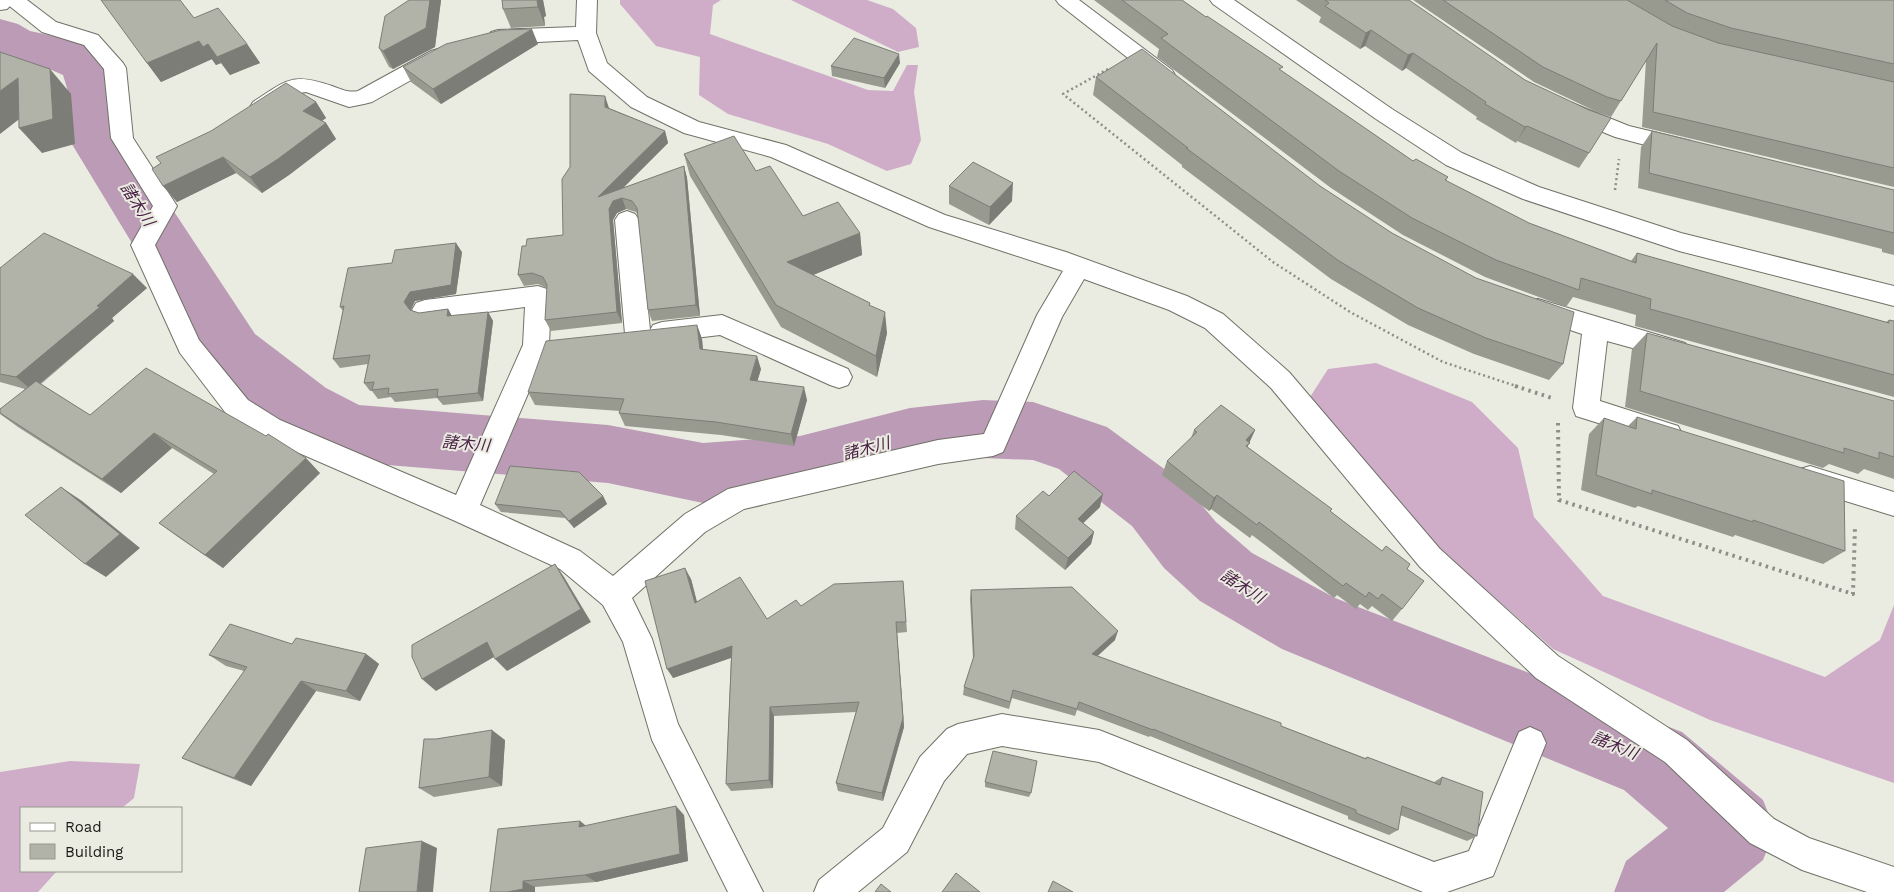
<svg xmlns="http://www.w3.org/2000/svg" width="1894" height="892" font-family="'Work Sans','Noto Sans JP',sans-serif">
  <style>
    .forest { fill: #cfadc9 }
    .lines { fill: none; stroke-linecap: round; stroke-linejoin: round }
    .stream { fill: #bc9bb7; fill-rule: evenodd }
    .river { fill: #bc9bb7; fill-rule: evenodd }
    .minor-casing { stroke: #707167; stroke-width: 2 }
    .tertiary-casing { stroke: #707167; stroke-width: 2 }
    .primary-casing { stroke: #707167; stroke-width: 2 }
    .path-far1 { stroke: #8d8f87; stroke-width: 2.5; stroke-dasharray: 2 3; stroke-linecap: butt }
    .path { stroke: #8d8f87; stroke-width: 4; stroke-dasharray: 2.5 4.5; stroke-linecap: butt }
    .minor { fill: #fff; fill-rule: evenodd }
    .tertiary { fill: #fff; fill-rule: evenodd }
    .primary { fill: #fff; fill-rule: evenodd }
    .wall { fill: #989a90 }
    .shaded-wall { fill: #7c7d76 }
    .building { fill: #b1b3a8; stroke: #7c7d76 }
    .labels { text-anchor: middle; stroke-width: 4; stroke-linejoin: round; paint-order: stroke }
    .water-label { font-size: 16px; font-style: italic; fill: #4b2147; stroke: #eaece1 }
  </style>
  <rect width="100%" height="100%" fill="#eaece1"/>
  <g class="forest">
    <polygon points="620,0 721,0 713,5 710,34 868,90 893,91 907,65 918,65 914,92 921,140 911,164 887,171 828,144 728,114 699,95 700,57 656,46 620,4"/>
    <polygon points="791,0 867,0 893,9 916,28 919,47 898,52"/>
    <polygon points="1376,363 1472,402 1518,448 1534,517 1603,596 1825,677 1880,640 1894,605 1894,783 1710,720 1553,649 1418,530 1310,397 1328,369"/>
    <polygon points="70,761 140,764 134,798 122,808 21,808 21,871 57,871 38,892 0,892 0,772"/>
  </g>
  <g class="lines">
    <polygon class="stream" points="1733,823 1759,834 1761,839 1759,844 1754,846 1728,835 1726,830 1728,825"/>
    <polygon class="river" points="0,19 18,24 30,31 77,41 106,53 114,65 121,88 126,139 255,334 326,388 359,405 608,425 703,443 800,436 910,408 983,400 1033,402 1107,427 1182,482 1216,522 1252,553 1335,598 1682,732 1763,800 1775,830 1763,860 1724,892 1614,892 1626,861 1668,828 1624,790 1282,649 1200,601 1164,568 1132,526 1059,469 1033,460 983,458 910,466 800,496 703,503 608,483 351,462 327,453 278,428 209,370 70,141 67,88 63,75 47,68 0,59"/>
    <defs>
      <g id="minor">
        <polygon points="4,0 27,0 56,22 98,35 123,63 126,68 133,138 177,206 155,245 199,340 248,400 280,420 456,495 523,345 525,307 425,320 416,317 412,310 416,303 425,300 538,286 547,289 551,296 549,345 480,505 580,551 613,576 685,514 728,489 938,440 984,434 1037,315 1063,271 929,227 771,157 684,133 631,107 589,71 578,40 498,44 491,42 488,37 491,32 498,30 576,27 577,0 597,0 596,33 607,63 647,97 699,122 786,145 945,215 1066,252 1187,296 1223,314 1289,372 1440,549 1558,656 1687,740 1774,819 1809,838 1894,867 1894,892 1867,892 1802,870 1750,843 1665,762 1536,678 1420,567 1271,388 1205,328 1169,310 1084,279 1062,317 1003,452 993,456 938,464 744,509 705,532 632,598 652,639 678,724 763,892 728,892 652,740 623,642 603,605 560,569 453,520 260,436 228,416 180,353 131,245 153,206 111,138 104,69 84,45 42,32 7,4"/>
        <polygon points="1056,0 1079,0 1172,70 1175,75 1172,80 1164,82 1156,80 1059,4"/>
        <path d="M 438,49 L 445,51 L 449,56 L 445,61 L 372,102 L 364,104 L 349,107 L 306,92 C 286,94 274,118 253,112 L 250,107 L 253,102 C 287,80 292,72 332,86 C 341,89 348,93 358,91 L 431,51 Z"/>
        <polygon points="1572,103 1629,126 1691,141 1694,147 1691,153 1683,155 1615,137 1564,116 1561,111 1564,106"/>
        <polygon points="627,211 635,214 639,220 650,330 653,325 662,322 722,315 848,369 852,377 848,385 839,388 830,385 720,335 662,342 653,339 651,335 647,341 638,344 629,341 625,334 615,220 619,214"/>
        <polygon points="1538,299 1685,343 1689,350 1685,357 1676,360 1607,341 1600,401 1678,426 1682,434 1678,442 1668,445 1576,416 1573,408 1582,334 1529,316 1525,309 1529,302"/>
        <polygon points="1810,466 1894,492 1894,516 1800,487 1796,478 1800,469"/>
        <polygon points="1002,714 1099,730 1434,862 1469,851 1519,732 1530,727 1541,732 1546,743 1493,876 1447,892 1423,892 1099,762 1002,746 967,754 944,781 907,852 858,892 814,892 819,880 883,828 920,757 947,729 958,724"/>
      </g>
      <polygon id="tertiary" points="1210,0 1234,0 1392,109 1462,153 1539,187 1681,233 1894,286 1894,306 1679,251 1523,199 1446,165 1376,119 1213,4"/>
      <polygon id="primary" points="0,0 16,0 7,9 0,10"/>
    </defs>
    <use href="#minor" class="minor-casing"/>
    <use href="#tertiary" class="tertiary-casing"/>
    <use href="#primary" class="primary-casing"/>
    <g class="path-far1">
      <polyline points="1108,69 1063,94 1273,262 1350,312 1443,362 1519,387"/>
      <polyline points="1615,190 1619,159"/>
    </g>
    <g class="path">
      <polyline points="1515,386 1555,399"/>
      <polyline points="1558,423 1559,500 1853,594 1855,526"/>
    </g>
    <use href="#minor" class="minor"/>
    <use href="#tertiary" class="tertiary"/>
    <use href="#primary" class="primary"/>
  </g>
  <g class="wall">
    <polygon points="409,0 441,0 435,47 393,69 389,67 379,48"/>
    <polygon points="543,0 546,16 544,17 545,26 511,28 503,9"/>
    <polygon points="1094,0 1182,0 1281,71 1413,161 1448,177 1446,181 1529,223 1631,261 1637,253 1886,322 1889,320 1894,321 1894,397 1635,326 1636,315 1573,297 1566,307 1485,277 1403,235 1331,188 1157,57 1159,49"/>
    <polygon points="1296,0 1409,0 1589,153 1579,168 1517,141 1516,143 1476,119 1477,117 1406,68 1402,71 1365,46 1360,49 1319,22 1321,17"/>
    <polygon points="1413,0 1894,0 1894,187 1642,127 1646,60 1611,117 1597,112 1534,82"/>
    <polygon points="194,18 247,44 260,63 230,75 221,63 216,65 212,59 161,82 147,63"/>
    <polygon points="538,44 441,104 411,82 403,67"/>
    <polygon points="900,63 885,88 832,76 831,66"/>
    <polygon points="1096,77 1320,186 1563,364 1549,380 1474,354 1408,325 1331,279 1182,167 1182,165 1093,95"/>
    <polygon points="316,102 326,118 322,121 326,123 336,139 289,175 262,193 236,173 177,202 163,186"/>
    <polygon points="609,108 665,131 668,143 623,188 684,166 687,178 700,316 652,321 648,310 638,215 636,212 626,209 617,213 613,220 622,323 551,331 545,320 547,288 538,284 524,286 518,275 526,246 563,235 570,167"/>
    <polygon points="1652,131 1894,190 1894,255 1882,252 1882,249 1835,237 1638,188 1641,147"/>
    <polygon points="684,154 756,171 803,216 860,233 862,255 813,275 870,303 870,305 887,333 877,377 781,327 690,176"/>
    <polygon points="949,186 1012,201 989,225 949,204"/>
    <polygon points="462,252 456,294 415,301 411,310 419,313 448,309 452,316 488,312 493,321 483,401 443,405 437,398 395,402 391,397 378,399 372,391 370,391 364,383 368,364 340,368 333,359 343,311 340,307 392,263"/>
    <polygon points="0,268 147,288 112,318 114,321 41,384 90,415 320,473 223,568 178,537 159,523 214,474 172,448 121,493 18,427 0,414 25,389 0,382"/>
    <polygon points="697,325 702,339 703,350 761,369 757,381 807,400 794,446 721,435 625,426 619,413 620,411 535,405 528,392"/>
    <polygon points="1647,333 1894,401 1894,479 1864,469 1858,474 1829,464 1823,468 1625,407 1632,349"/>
    <polygon points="1637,417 1845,551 1823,564 1735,535 1733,537 1638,506 1635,508 1581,490 1589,434 1604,418 1628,426"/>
    <polygon points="1194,430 1255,430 1247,447 1382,551 1407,569 1402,609 1392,621 1372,606 1368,610 1360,604 1356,609 1337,595 1334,598 1252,535 1250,538 1211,509 1209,511 1162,475 1167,461 1191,438"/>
    <polygon points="603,496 607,504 574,528 565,518 501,512 495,504"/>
    <polygon points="1049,496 1100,507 1083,523 1094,532 1091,544 1065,570 1015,529 1016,516"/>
    <polygon points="691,579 697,602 767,619 801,606 903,581 907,632 897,633 904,727 883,801 838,791 836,783 856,712 774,716 773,788 731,791 726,784 731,658 673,678"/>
    <polygon points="971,590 1115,640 1097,656 1365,758 1367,757 1434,782 1442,777 1477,836 1467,841 1400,815 1398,830 1389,835 1348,819 1348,816 1150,736 1149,737 1077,710 1075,716 1012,698 1009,709 963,695 964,687 973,659 970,599"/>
    <polygon points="292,644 366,654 379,664 360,701 316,691 251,786 200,766 182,758 244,671 226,666 209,655"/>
    <polygon points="436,739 505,740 502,786 434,797 419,788"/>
    <polygon points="985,782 1031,793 1029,797 985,787"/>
    <polygon points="684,815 688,861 596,882 535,887 535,892 490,892 580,821 586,826"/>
  </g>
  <g class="shaded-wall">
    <polygon points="430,0 441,0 435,47 393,69 383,51"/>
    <polygon points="537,0 543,0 546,16 544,17 545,26 538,7"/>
    <polygon points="532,29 538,44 441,104 433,89"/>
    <polygon points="1371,30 1365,46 1360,49 1366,33"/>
    <polygon points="199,41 212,59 161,82 147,63"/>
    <polygon points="208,44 221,63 216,65 203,47"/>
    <polygon points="247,44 260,63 230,75 217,57"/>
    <polygon points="1413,53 1406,68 1402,71 1408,55"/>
    <polygon points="899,54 900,63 885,88 884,78"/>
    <polygon points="50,69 71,94 75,144 42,153 19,128"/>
    <polygon points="18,78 40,103 0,134 0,91"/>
    <polygon points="605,96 609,108 609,119 605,107"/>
    <polygon points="316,102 326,118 313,127 303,111"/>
    <polygon points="326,123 336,139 289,175 262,193 250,177"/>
    <polygon points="1527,126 1517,141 1516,143 1525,127"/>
    <polygon points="665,131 668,143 603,208 598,197"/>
    <polygon points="223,157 236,173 177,202 163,186"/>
    <polygon points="684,166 687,178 700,316 696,305"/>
    <polygon points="1013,183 1012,201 989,225 990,207"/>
    <polygon points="622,198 626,209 617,213 613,220 622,323 617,312 609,209 613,201"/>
    <polygon points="860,233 862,255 791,284 787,262"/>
    <polygon points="456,243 462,252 456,294 415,301 410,311 404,302 410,292"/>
    <polygon points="133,274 147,288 112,318 114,321 32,390 16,377 97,306"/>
    <polygon points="448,309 453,318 447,316"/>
    <polygon points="488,312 493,321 483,401 478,393"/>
    <polygon points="885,312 887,333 877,377 876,356"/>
    <polygon points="697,325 702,339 704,363 700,349"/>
    <polygon points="757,356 761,369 754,393 750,380"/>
    <polygon points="804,387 807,400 794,446 791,434"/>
    <polygon points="1255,430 1243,457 1246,440"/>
    <polygon points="154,433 172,448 121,493 102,479"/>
    <polygon points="306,458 320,473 223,568 205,555"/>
    <polygon points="61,487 82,501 140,548 106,577 85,564"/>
    <polygon points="1103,494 1100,507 1075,531 1078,519"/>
    <polygon points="1217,495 1211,509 1209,511 1214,498"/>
    <polygon points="603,496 607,504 574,528 569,521"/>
    <polygon points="1094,532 1091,544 1065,570 1068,558"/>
    <polygon points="555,564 564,577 591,622 507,671 495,659"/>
    <polygon points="685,568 691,579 700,614 695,603"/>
    <polygon points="1118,631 1115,640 1090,663 1092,654"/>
    <polygon points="897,633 904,727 883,801 882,793"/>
    <polygon points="487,642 499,654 436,691 422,679"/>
    <polygon points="732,646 736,656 673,678 667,669"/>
    <polygon points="366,654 379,664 360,701 346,691"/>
    <polygon points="301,681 316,691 251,786 234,778"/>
    <polygon points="770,707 774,716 773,788 769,780"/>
    <polygon points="492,730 505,740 502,786 489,777"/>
    <polygon points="676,806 684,815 688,861 596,882 585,875"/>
    <polygon points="580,821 590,829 579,827"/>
    <polygon points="422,841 437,848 433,892 417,892"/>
    <polygon points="523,881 535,887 535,892 507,892"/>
  </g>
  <g class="building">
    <polygon points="101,0 180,0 194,18 218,8 247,44 217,57 208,44 203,47 199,41 147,63"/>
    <polygon points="409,0 430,0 426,28 383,51 379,48 385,16"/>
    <polygon points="502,0 537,0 538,7 503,9"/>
    <polygon points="1122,0 1182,0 1206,17 1207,16 1283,67 1279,69 1413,161 1416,159 1448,177 1445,180 1529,223 1636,263 1637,253 1889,323 1889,320 1894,321 1894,375 1650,309 1651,299 1581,278 1579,290 1496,260 1412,218 1339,171 1161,38 1168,34"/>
    <polygon points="1325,0 1409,0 1525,80 1589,110 1611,118 1589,153 1527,126 1525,127 1485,104 1486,102 1413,53 1408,55 1371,30 1366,33 1325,6 1329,3"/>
    <polygon points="1443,0 1627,0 1672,26 1718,43 1894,82 1894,168 1653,112 1657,43 1621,101 1607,97 1543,67"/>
    <polygon points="1665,0 1894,0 1894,64 1731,28 1687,13"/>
    <polygon points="532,29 433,89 403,67 446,44 501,30"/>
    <polygon points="854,38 899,54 884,78 831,66"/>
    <polygon points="1142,49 1320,186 1392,233 1476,278 1574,312 1563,364 1486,338 1418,308 1339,261 1186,148 1188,148 1096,77"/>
    <polygon points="0,52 50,69 53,119 19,128 18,78 0,91"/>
    <polygon points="286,83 316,102 303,111 326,123 278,159 250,177 223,157 163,186 152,169 161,163 156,157 211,131"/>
    <polygon points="570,94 605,96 605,107 665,131 598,197 684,166 696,305 648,310 637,208 632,201 622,198 613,201 609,209 617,312 545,320 547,285 543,277 532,273 518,275 522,246 526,246 527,239 563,235 562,179 570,167"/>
    <polygon points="1652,131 1894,190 1894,233 1649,173"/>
    <polygon points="734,136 756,171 770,166 803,216 838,202 860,233 787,262 870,303 869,305 885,312 876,356 776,305 684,154"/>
    <polygon points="973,162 1013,183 990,207 949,186"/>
    <polygon points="44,233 133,274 97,306 100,307 16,377 0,374 0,268"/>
    <polygon points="456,243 451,285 410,292 404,302 410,310 419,313 448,309 447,316 488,312 478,393 437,397 438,389 388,394 389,388 372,390 374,382 364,383 370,355 333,359 344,306 340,307 348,268 392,263 395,250"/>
    <polygon points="697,325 700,349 757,356 750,380 804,387 791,434 716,422 619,413 624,399 528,392 546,341"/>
    <polygon points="1647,333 1894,401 1894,457 1879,452 1879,459 1844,448 1844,453 1640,391"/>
    <polygon points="146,368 266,436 268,434 306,458 205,555 159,523 217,471 154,433 102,479 0,413 0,409 36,381 90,415"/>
    <polygon points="1221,405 1255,430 1246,440 1250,443 1246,446 1332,509 1330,511 1382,551 1386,546 1410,564 1407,569 1424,581 1402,609 1382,594 1378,599 1369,592 1366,597 1346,583 1343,586 1259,522 1257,525 1217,495 1214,498 1167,461 1197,432 1194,430"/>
    <polygon points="1637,417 1844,481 1845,551 1753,520 1753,522 1652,490 1652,494 1596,475 1604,418 1636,429"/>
    <polygon points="510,466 579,472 603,496 569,521 560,511 495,504"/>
    <polygon points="1074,471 1103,494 1078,519 1094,532 1068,558 1016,516 1043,491 1049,496"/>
    <polygon points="61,487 120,534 85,564 25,515"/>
    <polygon points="555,564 581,609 495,659 487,642 422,679 412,657 412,645"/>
    <polygon points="685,568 695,603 740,577 767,619 796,600 801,606 834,584 903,581 906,622 896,622 903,718 882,793 836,783 859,702 770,707 769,780 726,784 732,646 667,669 645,581"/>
    <polygon points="1072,587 1118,631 1092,654 1281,723 1281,726 1366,759 1367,757 1440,785 1442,777 1483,792 1477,836 1402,806 1398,830 1356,813 1356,810 1153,729 1153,730 1079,702 1077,709 1013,690 1010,702 964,687 974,656 971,590"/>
    <polygon points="230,624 292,644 296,638 366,654 346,691 301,681 234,778 182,758 247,667 209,655"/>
    <polygon points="492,730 489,777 419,788 424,739 436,739"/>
    <polygon points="993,751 1037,761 1031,793 985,782"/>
    <polygon points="676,806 680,854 585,875 523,881 523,889 507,892 490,892 498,829 580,821 579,827"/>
    <polygon points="422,841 417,892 359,892 366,848"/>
    <polygon points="956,873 980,892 942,892"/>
    <polygon points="1053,881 1073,892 1048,892"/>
    <polygon points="881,884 891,892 875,892"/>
  </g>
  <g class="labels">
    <g class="water-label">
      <text transform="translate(138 204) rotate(57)" y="6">諸木川</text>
      <text transform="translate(466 443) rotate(5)" y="6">諸木川</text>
      <text transform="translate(866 448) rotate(-15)" y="6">諸木川</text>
      <text transform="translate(1243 586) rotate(32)" y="6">諸木川</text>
      <text transform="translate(1615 745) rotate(22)" y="6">諸木川</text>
    </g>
  </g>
  <rect x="20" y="807" width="162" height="65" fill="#eaece1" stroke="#969890"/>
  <rect x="30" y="823" width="25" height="8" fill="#ffffff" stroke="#969890"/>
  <text x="65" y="832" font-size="15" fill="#191a16">Road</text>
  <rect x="30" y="844" width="25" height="15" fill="#b1b3a8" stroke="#969890"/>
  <text x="65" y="857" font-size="15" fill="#191a16">Building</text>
</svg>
